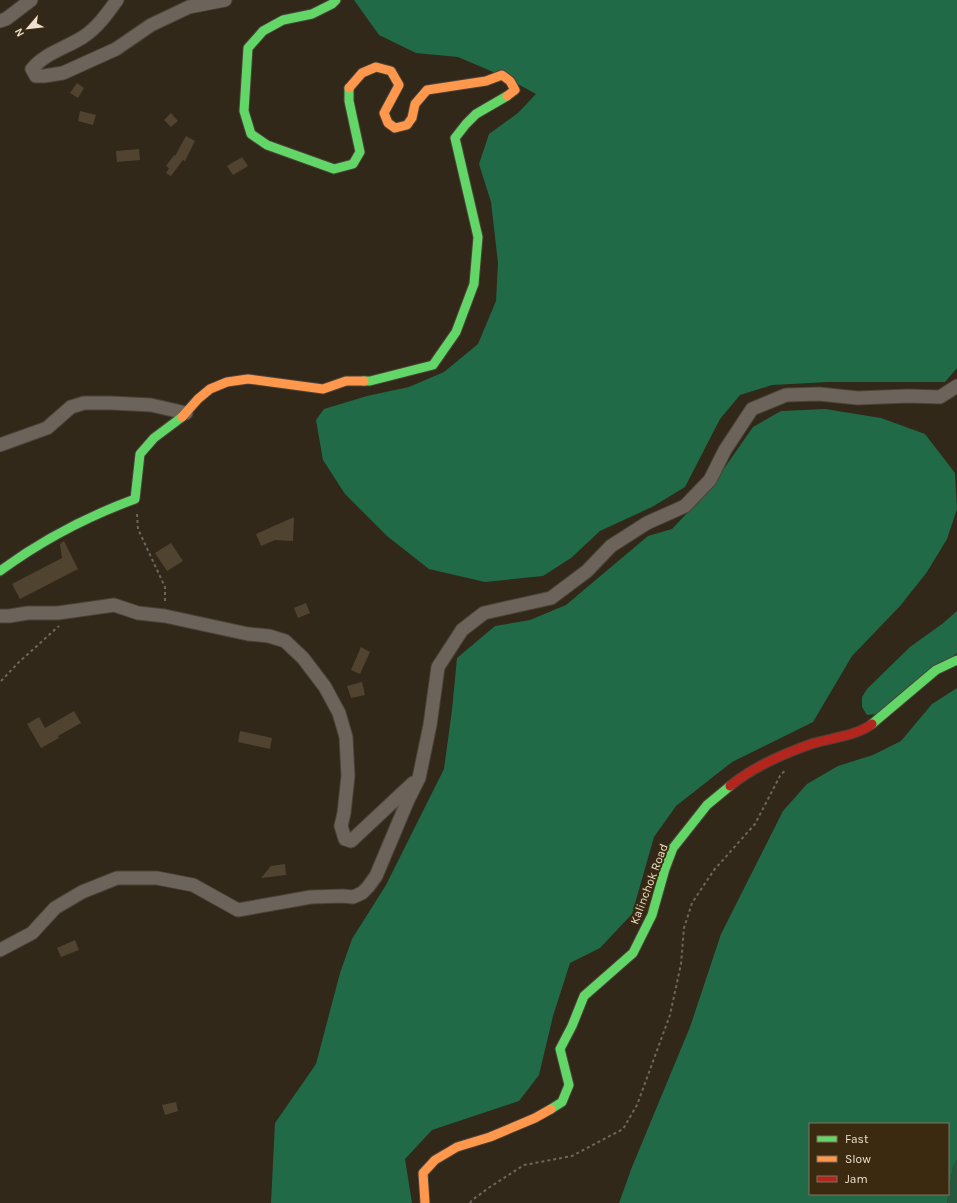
<svg xmlns="http://www.w3.org/2000/svg" width="957" height="1203" font-family="Karla,sans-serif">
  <style>
    .green { fill: #27583d }
    .forest { fill: #216a47; fill-rule: evenodd }
    .building { fill: #504430 }
    .lines { fill: none; stroke-linecap: round; stroke-linejoin: round }
    .street-casing { stroke: #4b4238; stroke-width: 15 }
    .fast-casing { stroke: #4b4238; stroke-width: 11 }
    .slow-casing { stroke: #4b4238; stroke-width: 11 }
    .jam-casing { stroke: #4b4238; stroke-width: 11 }
    .path { stroke: #6d675e; stroke-width: 2; stroke-dasharray: 3 3; stroke-linecap: butt }
    .street { stroke: #6c645a; stroke-width: 13 }
    .fast { stroke: #63d668; stroke-width: 9 }
    .slow { stroke: #ff974d; stroke-width: 9 }
    .jam { stroke: #b3261e; stroke-width: 9 }
    .labels { text-anchor: middle; stroke-width: 4; stroke-linejoin: round; paint-order: stroke }
    .street-label { font-size: 12px; fill: #ebe0d1; stroke: #3b2a10 }
  </style>
  <rect width="100%" height="100%" fill="#31281a"/>
  <polygon class="green" points="957,1160 957,1203 947,1203 953,1166"/>
  <g class="forest">
    <polygon points="354,0 957,0 957,368 945,382 828,382 772,385 740,395 720,419 685,487 652,507 600,531 571,558 543,576 485,582 429,569 387,536 345,494 323,460 316,420 324,409 367,396 409,387 444,372 478,344 496,301 498,263 491,202 479,164 489,134 518,113 536,94 505,77 458,57 416,53 379,35"/>
    <polygon points="825,409 881,418 925,434 955,473 957,509 947,539 927,572 900,606 852,656 813,722 732,762 676,806 654,837 632,914 600,948 570,963 553,1016 539,1075 519,1101 432,1130 405,1159 412,1203 271,1203 275,1123 316,1064 340,973 352,939 386,885 444,769 452,710 457,658 495,626 530,620 566,605 648,536 672,529 709,490 753,427 781,411"/>
    <polygon points="957,611 957,653 877,714 867,715 862,707 862,697 867,689 910,647 942,624"/>
    <path d="M 957,688 L 957,1160 L 953,1166 L 947,1203 L 619,1203 L 632,1167 L 690,1027 L 721,934 L 783,811 L 807,784 L 838,766 L 873,755 L 901,741 L 932,704 ZM 810,1124 L 948,1124 L 948,1194 L 810,1194 Z"/>
  </g>
  <g class="building">
    <polygon points="77,83 84,88 78,98 70,93"/>
    <polygon points="80,111 96,115 93,125 78,121"/>
    <polygon points="171,113 178,121 171,127 164,120"/>
    <polygon points="186,136 195,141 185,161 183,160 171,176 166,173 169,168 166,166 174,155 175,156"/>
    <polygon points="139,149 140,160 117,162 116,151"/>
    <polygon points="242,157 248,166 233,175 227,166"/>
    <polygon points="294,517 293,541 275,540 261,546 256,534"/>
    <polygon points="64,541 78,569 20,599 12,584 62,558 60,544"/>
    <polygon points="171,543 183,561 167,571 155,553"/>
    <polygon points="306,603 310,613 298,618 294,608"/>
    <polygon points="361,647 370,652 360,674 351,670"/>
    <polygon points="362,682 365,695 351,698 347,686"/>
    <polygon points="74,711 81,723 58,736 59,738 41,748 27,724 39,717 45,728"/>
    <polygon points="240,731 272,738 270,749 238,742"/>
    <polygon points="285,864 286,875 261,878 271,866"/>
    <polygon points="75,940 79,950 61,957 57,948"/>
    <polygon points="176,1102 178,1111 165,1115 162,1105"/>
  </g>
  <g class="lines">
    <defs>
      <g id="street">
        <path d="M 117,0 C 107,14 97,28 83,37 C 66,48 45,53 32,69 L 36,76 L 44,76 L 63,73 L 116,49 L 151,25 L 189,7 L 225,0"/>
        <polyline points="0,21 6,19 31,0"/>
        <polyline points="0,445 47,428 71,407 84,403 111,403 151,405 186,413"/>
        <polyline points="0,616 9,616 28,613 58,613 114,605 138,613 165,616 248,634 269,636 285,641 303,658 325,687 339,713 346,737 348,776 344,813 341,826 345,839 351,841 413,783"/>
        <polyline points="0,950 32,933 55,908 82,892 117,878 157,878 193,885 238,910 311,897 343,896 353,897 362,893 368,887 376,876 408,800 419,778 430,725 438,667 462,630 484,613 551,598 587,571 611,546 647,523 685,506 710,480 725,450 752,409 786,395 819,394 858,398 908,396 940,397 957,386"/>
      </g>
      <g id="fast">
        <polyline points="336,0 332,4 312,14 283,20 263,31 248,48 244,111 251,134 267,145 334,169 353,164 360,152 349,101 349,88"/>
        <polyline points="364,381 370,381 433,365 456,332 474,284 478,237 455,138 466,124 476,114 507,96"/>
        <path d="M 0,571 C 42,540 86,517 135,499 L 140,454 L 154,438 L 182,417"/>
        <polyline points="872,724 936,670 957,660"/>
        <polyline points="551,1109 562,1102 569,1085 560,1049 572,1026 584,996 633,953 652,915 665,869 673,848 707,805 730,786"/>
      </g>
      <g id="slow">
        <polyline points="349,88 362,73 376,67 391,71 399,85 384,113 388,123 395,128 407,125 412,118 415,104 427,90 486,81 502,75 510,81 515,90 507,96"/>
        <polyline points="182,417 198,399 210,389 227,382 248,379 323,389 346,381 364,381"/>
        <polyline points="425,1203 423,1173 435,1160 457,1147 490,1137 535,1118 551,1109"/>
      </g>
      <path id="jam" d="M 730,786 C 754,766 785,753 814,743 C 832,738 858,735 872,724"/>
    </defs>
    <use href="#street" class="street-casing"/>
    <use href="#fast" class="fast-casing"/>
    <use href="#slow" class="slow-casing"/>
    <use href="#jam" class="jam-casing"/>
    <g class="path">
      <polyline points="137,514 138,529 165,587 165,604"/>
      <polyline points="1,681 19,662 59,626"/>
      <polyline points="470,1203 472,1200 490,1187 524,1165 572,1156 623,1129 637,1105 670,1015 681,964 684,928 692,903 714,870 755,824 781,774 785,771"/>
    </g>
    <use href="#street" class="street"/>
    <use href="#fast" class="fast"/>
    <use href="#slow" class="slow"/>
    <use href="#jam" class="jam"/>
  </g>
  <g class="labels">
    <g class="street-label">
      <text transform="translate(649 884) rotate(-69)" y="4">Kalinchok Road</text>
    </g>
  </g>
  <rect x="809" y="1123" width="140" height="72" fill="#3b2a10" stroke="#81735d"/>
  <rect x="817" y="1136" width="20" height="6" fill="#63d668" stroke="#81735d"/>
  <text x="845" y="1143" font-size="12" fill="#ebe0d1">Fast</text>
  <rect x="817" y="1156" width="20" height="6" fill="#ff974d" stroke="#81735d"/>
  <text x="845" y="1163" font-size="12" fill="#ebe0d1">Slow</text>
  <rect x="817" y="1176" width="20" height="6" fill="#b3261e" stroke="#81735d"/>
  <text x="845" y="1183" font-size="12" fill="#ebe0d1">Jam</text>
  <g transform="translate(28 28) rotate(242)" stroke="#3b2a10" stroke-width="3" paint-order="stroke">
  <path d="M0-3L7 15L0 10L-7 15Z" fill="#ebe0d1"/>
  <text y="-6" font-size="11" font-weight="bold" text-anchor="middle" fill="#ebe0d1">N</text>
  </g>
</svg>
